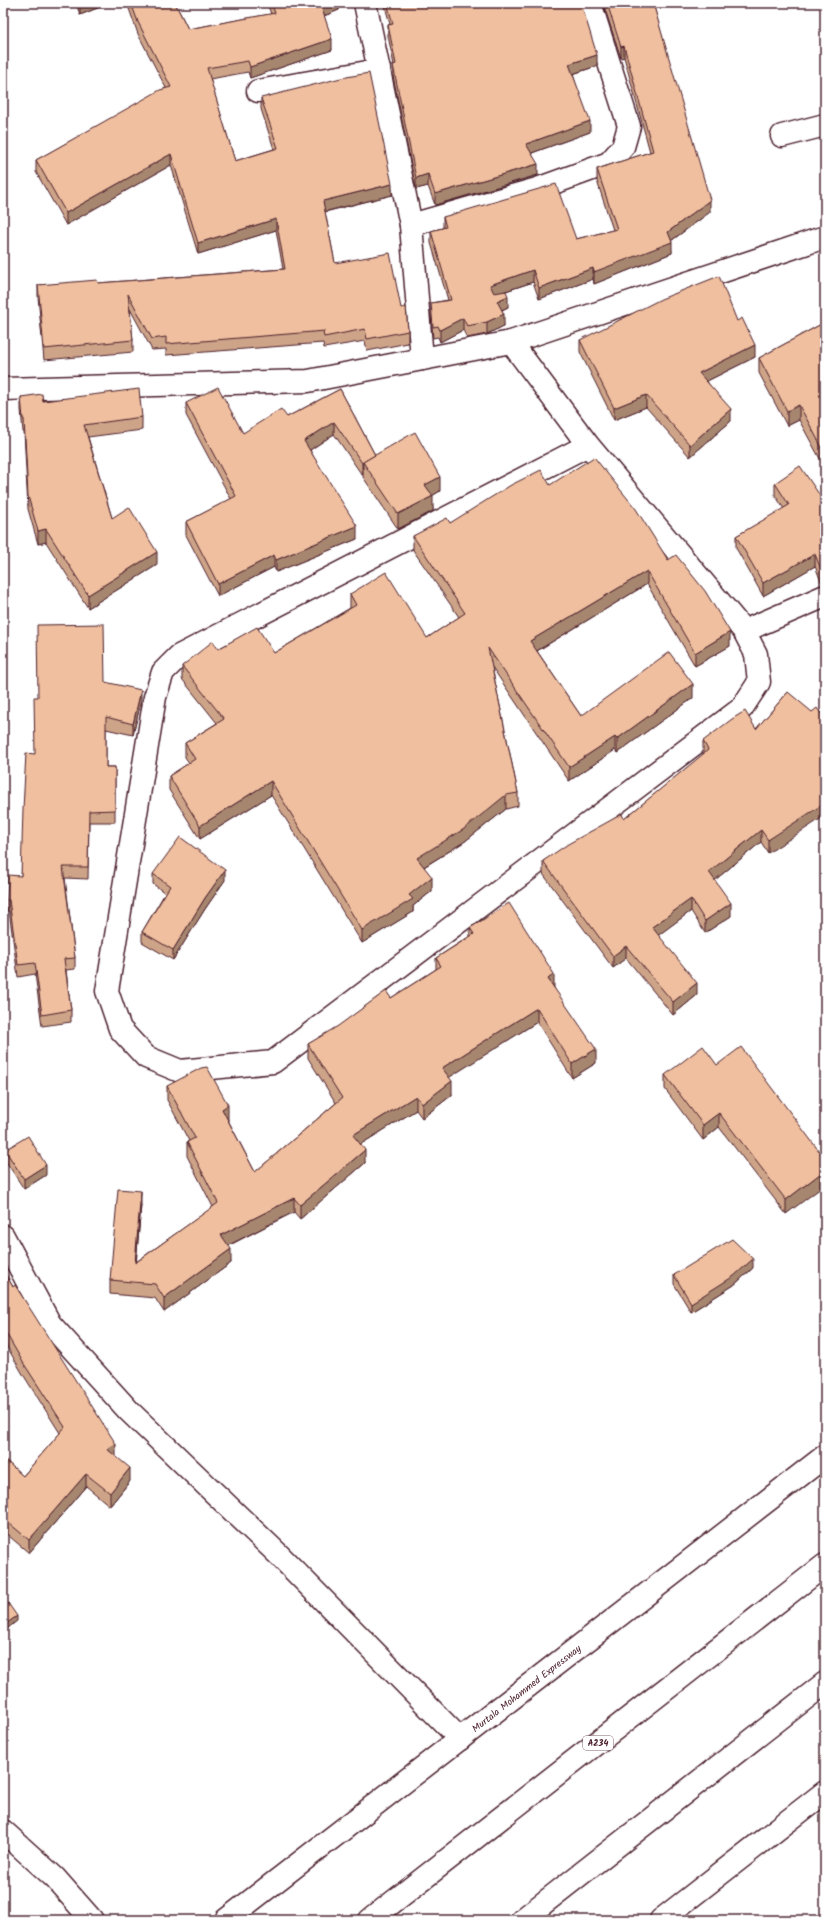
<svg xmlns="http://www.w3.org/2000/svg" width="828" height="1923" font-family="Kalam,sans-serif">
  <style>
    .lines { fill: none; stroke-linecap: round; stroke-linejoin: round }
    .minor-casing { stroke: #4a1f2b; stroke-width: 25 }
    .highway-casing { stroke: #4a1f2b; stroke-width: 25 }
    .minor { stroke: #fff; stroke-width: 22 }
    .highway { stroke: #fff; stroke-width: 22 }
    .wall { fill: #cea489; stroke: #4a1f2b }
    .shaded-wall { fill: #a7866f; stroke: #4a1f2b }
    .building { fill: #efbf9f; stroke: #4a1f2b }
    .labels { text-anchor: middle; stroke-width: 4; stroke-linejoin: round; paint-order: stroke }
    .shield { fill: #fff; stroke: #80626b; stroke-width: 1 }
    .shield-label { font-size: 9px; font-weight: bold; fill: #4a1f2b }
    .street-label { font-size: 10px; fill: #4a1f2b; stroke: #fff }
  </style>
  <rect width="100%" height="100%" fill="#fff"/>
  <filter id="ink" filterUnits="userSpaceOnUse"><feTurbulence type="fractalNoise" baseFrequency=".025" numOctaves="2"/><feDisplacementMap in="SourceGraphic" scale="8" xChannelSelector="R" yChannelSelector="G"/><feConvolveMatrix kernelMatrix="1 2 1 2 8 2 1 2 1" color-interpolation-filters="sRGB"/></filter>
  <g filter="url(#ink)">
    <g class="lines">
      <defs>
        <g id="minor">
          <polyline points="365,3 411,225 422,359"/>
          <polyline points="258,91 379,70"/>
          <polyline points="782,136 825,125"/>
          <polyline points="411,225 537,189 609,163 623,147 629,126 590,3"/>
          <polyline points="511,342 588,445 744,631 756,654 759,682 742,708 273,1062 180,1071 146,1057 120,1029 107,991 155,697 163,672 179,656 588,445"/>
          <polyline points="3,389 308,381 511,342 825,237"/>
          <polyline points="744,631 825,596"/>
          <polyline points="3,1236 50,1324 129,1411 279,1555 460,1739"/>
          <polyline points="3,1831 55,1878 92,1920"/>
        </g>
        <g id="highway">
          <polyline points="226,1920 825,1456"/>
          <polyline points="370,1920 825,1565"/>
          <polyline points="522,1920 825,1683"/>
          <polyline points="661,1920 825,1792"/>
        </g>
      </defs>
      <use href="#minor" class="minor-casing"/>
      <use href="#highway" class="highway-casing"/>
      <use href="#minor" class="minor"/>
      <use href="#highway" class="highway"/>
    </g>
    <g class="wall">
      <polygon points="76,3 110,3 80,15"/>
      <polygon points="127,3 175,3 188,29 271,14 267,3 339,3 339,10 324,16 332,50 250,78 248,72 210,79 235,161 274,149 261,109 261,98 392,195 325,212 335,263 401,308 408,331 408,343 367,351 365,341 324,348 323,343 166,355 166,349 152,350 130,309 133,340 133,352 44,360 38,297 38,285 98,283 283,269 276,230 198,254 171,165 66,225 36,172 36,160 166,88 138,34"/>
      <polygon points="384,3 581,3 597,66 573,74 590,132 532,153 538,175 435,205 428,186 416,189 393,76 393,65 394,65 388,36 388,25 390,24"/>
      <polygon points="603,3 653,3 710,212 671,241 672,253 594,284 593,279 539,299 533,282 503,292 508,307 502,310 504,326 487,334 467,338 463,330 440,342 438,337 433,338 431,315 431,303 448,300 431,243 431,231 443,228 443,217 576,239 613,230 597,181 597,169 650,152 624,57 621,58"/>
      <polygon points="737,321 755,357 707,381 731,421 690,457 646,407 614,420 580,352 580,340"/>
      <polygon points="825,322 825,468 799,420 787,426 759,373 759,358"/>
      <polygon points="340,389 375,455 440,491 432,496 433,511 398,529 363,477 363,474 362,475 334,434 310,450 357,539 276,572 274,567 218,596 186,535 186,522 231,499 186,415 186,403 243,433 287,417"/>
      <polygon points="21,397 142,417 142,430 88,437 112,518 157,565 88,608 46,542 38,544 28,509 24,432 23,432 21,410"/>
      <polygon points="775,483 825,503 825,585 822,584 815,566 763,596 736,548 736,536 784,509 775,495"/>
      <polygon points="550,485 668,560 730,646 695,666 647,584 537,651 581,716 693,698 617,753 615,750 569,781 492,667 518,793 518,806 506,809 464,842 424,867 432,891 413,906 413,912 362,943 271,795 200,839 169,790 169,776 189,763 185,757 185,743 217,723 182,679 182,666 218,649 274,653 350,608 350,594 427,638 459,617 413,550 413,536 450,523"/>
      <polygon points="105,682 141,701 133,735 106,729 106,767 115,767 115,822 89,822 88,879 65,878 75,958 75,969 66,970 71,1010 71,1022 42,1026 35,974 18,977 9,911 7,911 7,900 21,876 35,754"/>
      <polygon points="788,692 768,853 761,842 715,880 731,916 705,933 691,911 658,935 697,995 673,1015 626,958 613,968 543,874 543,861 624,819 703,755 703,741 756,729"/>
      <polygon points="153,874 225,880 205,909 173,960 142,942 142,932 165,893 153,884"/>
      <polygon points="470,928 554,988 596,1063 572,1078 537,1022 449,1077 452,1095 422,1118 416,1110 361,1144 365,1163 300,1219 294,1212 228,1246 231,1263 164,1312 155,1298 110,1294 110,1280 141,1205 136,1262 213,1207 187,1156 187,1142 189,1141 167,1100 167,1086 228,1119 228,1120 255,1172 336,1103 308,1058 308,1044 391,998 436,969 436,958 470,936"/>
      <polygon points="717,1065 825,1159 786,1214 719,1127 703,1140 665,1089 665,1075"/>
      <polygon points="5,1150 46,1175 24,1189 5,1160"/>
      <polygon points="753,1268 734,1285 691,1312 674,1284 674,1275"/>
      <polygon points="3,1270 130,1481 110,1506 86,1486 29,1553 3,1531 3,1458 23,1476 60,1433 24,1376 3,1340"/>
    </g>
    <g class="shaded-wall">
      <polygon points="80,3 110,3 80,15"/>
      <polygon points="327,3 339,3 339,10 321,17 321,6"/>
      <polygon points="332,39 332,50 250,78 250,67"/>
      <polygon points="624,46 624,57 621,58 621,47"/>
      <polygon points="597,55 597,66 569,75 569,64"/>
      <polygon points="590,121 590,132 526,155 526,144"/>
      <polygon points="171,154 171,165 66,225 66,213"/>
      <polygon points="538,164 538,175 435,205 435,194"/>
      <polygon points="428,174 428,186 416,189 416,178"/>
      <polygon points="392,184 392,195 323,212 323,201"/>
      <polygon points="710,200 710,212 668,243 672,242 672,253 594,284 594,272 668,232"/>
      <polygon points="276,219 276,230 198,254 198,243"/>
      <polygon points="593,268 593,279 539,299 539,288"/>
      <polygon points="533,270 533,282 490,296 490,285"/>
      <polygon points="508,296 508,307 497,312 497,301"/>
      <polygon points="504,314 504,326 487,334 487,322"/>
      <polygon points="463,318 463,330 440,342 440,330"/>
      <polygon points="755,345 755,357 699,385 699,373"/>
      <polygon points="646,395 646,407 614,420 614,408"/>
      <polygon points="799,405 799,420 787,426 787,411"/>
      <polygon points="731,409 731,421 690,457 690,445"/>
      <polygon points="334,422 334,434 304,454 304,441"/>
      <polygon points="363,462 363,474 362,475 362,463"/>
      <polygon points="440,477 440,491 425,500 425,485"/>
      <polygon points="433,496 433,511 398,529 398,514"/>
      <polygon points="357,526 357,539 276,572 276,560"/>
      <polygon points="46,529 46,542 38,544 38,531"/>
      <polygon points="157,552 157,565 88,608 88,595"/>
      <polygon points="815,554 815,566 763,596 763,583"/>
      <polygon points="274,555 274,567 218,596 218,584"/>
      <polygon points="647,571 647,584 530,655 530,641"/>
      <polygon points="730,632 730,646 695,666 695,653"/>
      <polygon points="693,684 693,698 617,753 617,739"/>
      <polygon points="141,690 141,701 133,735 133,724"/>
      <polygon points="615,737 615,750 569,781 569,767"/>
      <polygon points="271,781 271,795 200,839 200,826"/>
      <polygon points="506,795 506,809 464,842 417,871 417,858"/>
      <polygon points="825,797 825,816 768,853 768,840"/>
      <polygon points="761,830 761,842 709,885 709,872"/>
      <polygon points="225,870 225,880 205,909 173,960 173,950 205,898"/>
      <polygon points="432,877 432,891 413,906 413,912 362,943 362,930"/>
      <polygon points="691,899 691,911 652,940 652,927"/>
      <polygon points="731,903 731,916 705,933 705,921"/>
      <polygon points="626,946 626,958 613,968 613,956"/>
      <polygon points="554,974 554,988 548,979"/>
      <polygon points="697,983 697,995 673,1015 673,1002"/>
      <polygon points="537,1008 537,1022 442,1082 442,1068"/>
      <polygon points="596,1049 596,1063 572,1078 572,1064"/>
      <polygon points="452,1081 452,1095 422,1118 422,1104"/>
      <polygon points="416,1096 416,1110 353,1149 353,1135"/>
      <polygon points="228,1105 228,1119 222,1123 222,1109"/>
      <polygon points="719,1113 719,1127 703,1140 703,1125"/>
      <polygon points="365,1150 365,1163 300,1219 300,1205"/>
      <polygon points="46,1165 46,1175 24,1189 24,1179"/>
      <polygon points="825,1170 825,1185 786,1214 786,1200"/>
      <polygon points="141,1191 141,1205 135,1277 135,1263"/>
      <polygon points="294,1198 294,1212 221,1249 221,1235"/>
      <polygon points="231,1249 231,1263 164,1312 164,1298"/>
      <polygon points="753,1259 753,1268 734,1285 691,1312 691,1303"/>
      <polygon points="116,1444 116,1456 107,1462 107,1449"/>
      <polygon points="130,1468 130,1481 110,1506 110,1493"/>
      <polygon points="86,1474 86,1486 29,1553 29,1540"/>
      <polygon points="17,1616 17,1621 3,1632 3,1626"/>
    </g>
    <g class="building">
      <polygon points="131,3 175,3 188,29 275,13 271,3 327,3 321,6 332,39 250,67 248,61 207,68 235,161 278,148 261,98 341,78 369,73 392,184 323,201 335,263 390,253 401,308 406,307 408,331 367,339 365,329 324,337 323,332 325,331 166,344 166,337 152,339 128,294 133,340 44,349 38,285 97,280 98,283 285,269 276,219 198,243 171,154 66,213 36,160 160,90 171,87 138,22"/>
      <polygon points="387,3 581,3 597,55 569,64 590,121 526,144 538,164 435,194 428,174 416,178 393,65 396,64 388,25 393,24"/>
      <polygon points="607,3 653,3 710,200 668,232 672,242 594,272 593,268 539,288 533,270 490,285 494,293 506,291 508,296 497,301 504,314 487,322 467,326 463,318 440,330 438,326 433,327 431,303 451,300 431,231 446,227 443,217 556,184 576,239 617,229 597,169 653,151 624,46 621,47"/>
      <polygon points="719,276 737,321 742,318 755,345 699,373 731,409 690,445 646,395 614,408 580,340 661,299"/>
      <polygon points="825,322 825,453 799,405 787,411 759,358"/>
      <polygon points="218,387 243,433 281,409 287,417 340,389 375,455 362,463 334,422 304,441 357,526 276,560 274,555 218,584 186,522 236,496 186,403"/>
      <polygon points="139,389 142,417 84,425 112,518 129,507 157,552 88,595 46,529 38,531 28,496 24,419 23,419 21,397 42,394 43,401"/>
      <polygon points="415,432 440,477 425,485 433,496 398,514 363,462"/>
      <polygon points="594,457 636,509 668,560 676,555 705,591 730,632 695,653 647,571 530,641 581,716 669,652 693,684 617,739 615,737 569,767 488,648 518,793 506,795 464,829 417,858 432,877 409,895 413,899 362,930 271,781 200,826 169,776 195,759 185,743 224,719 182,666 213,641 218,649 257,627 274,653 356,605 350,594 386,572 427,638 465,613 413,536 447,518 450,523 511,485 541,470 550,485"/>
      <polygon points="800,466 825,503 825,572 822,572 815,554 763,583 736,536 789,505 775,483"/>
      <polygon points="104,624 105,682 141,690 133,724 106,717 106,767 115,767 115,810 89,811 88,867 63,867 75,958 64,959 71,1010 42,1015 35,963 18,965 9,900 7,900 8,875 21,876 23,809 26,753 35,754 34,697 38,697 37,625"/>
      <polygon points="788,692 812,712 817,708 825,719 825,797 823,799 825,803 768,840 761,830 709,872 731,903 705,921 691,899 652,927 697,983 673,1002 626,946 613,956 543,861 568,844 622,814 624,819 708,750 703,741 732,719 745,711 756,729"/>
      <polygon points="180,837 225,870 205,898 173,950 142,932 170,886 153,874"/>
      <polygon points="509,903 554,974 548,979 596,1049 572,1064 537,1008 442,1068 452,1081 422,1104 416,1096 353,1135 365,1150 300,1205 294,1198 221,1235 231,1249 164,1298 155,1284 110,1280 118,1189 141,1191 135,1263 218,1203 187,1142 195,1138 167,1086 201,1068 207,1067 228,1105 222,1109 255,1172 342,1098 308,1044 338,1026 386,991 391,998 441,966 436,958 474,934 470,928"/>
      <polygon points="703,1046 717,1065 741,1047 825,1159 825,1170 786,1200 719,1113 703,1125 665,1075"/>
      <polygon points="28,1136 46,1165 24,1179 5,1150"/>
      <polygon points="732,1239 753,1259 734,1276 691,1303 674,1275"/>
      <polygon points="3,1270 13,1287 15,1285 116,1444 107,1449 130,1468 110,1493 86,1474 29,1540 3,1518 3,1458 23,1476 65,1427 24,1364 3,1328"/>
      <polygon points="3,1596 17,1616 3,1626"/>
    </g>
  </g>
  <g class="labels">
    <rect class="shield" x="583" y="1736" width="30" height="14" rx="3"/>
    <g class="shield-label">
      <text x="598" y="1746">A234</text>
    </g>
    <g class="street-label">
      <text transform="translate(526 1688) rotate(-38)" y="4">Murtala Mohammed Expressway</text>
    </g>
  </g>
  <rect width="828" height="1923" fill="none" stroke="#fff" stroke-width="16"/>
  <rect x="8" y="8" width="812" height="1907" fill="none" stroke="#4a1f2b" stroke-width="1.5" filter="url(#ink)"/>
</svg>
